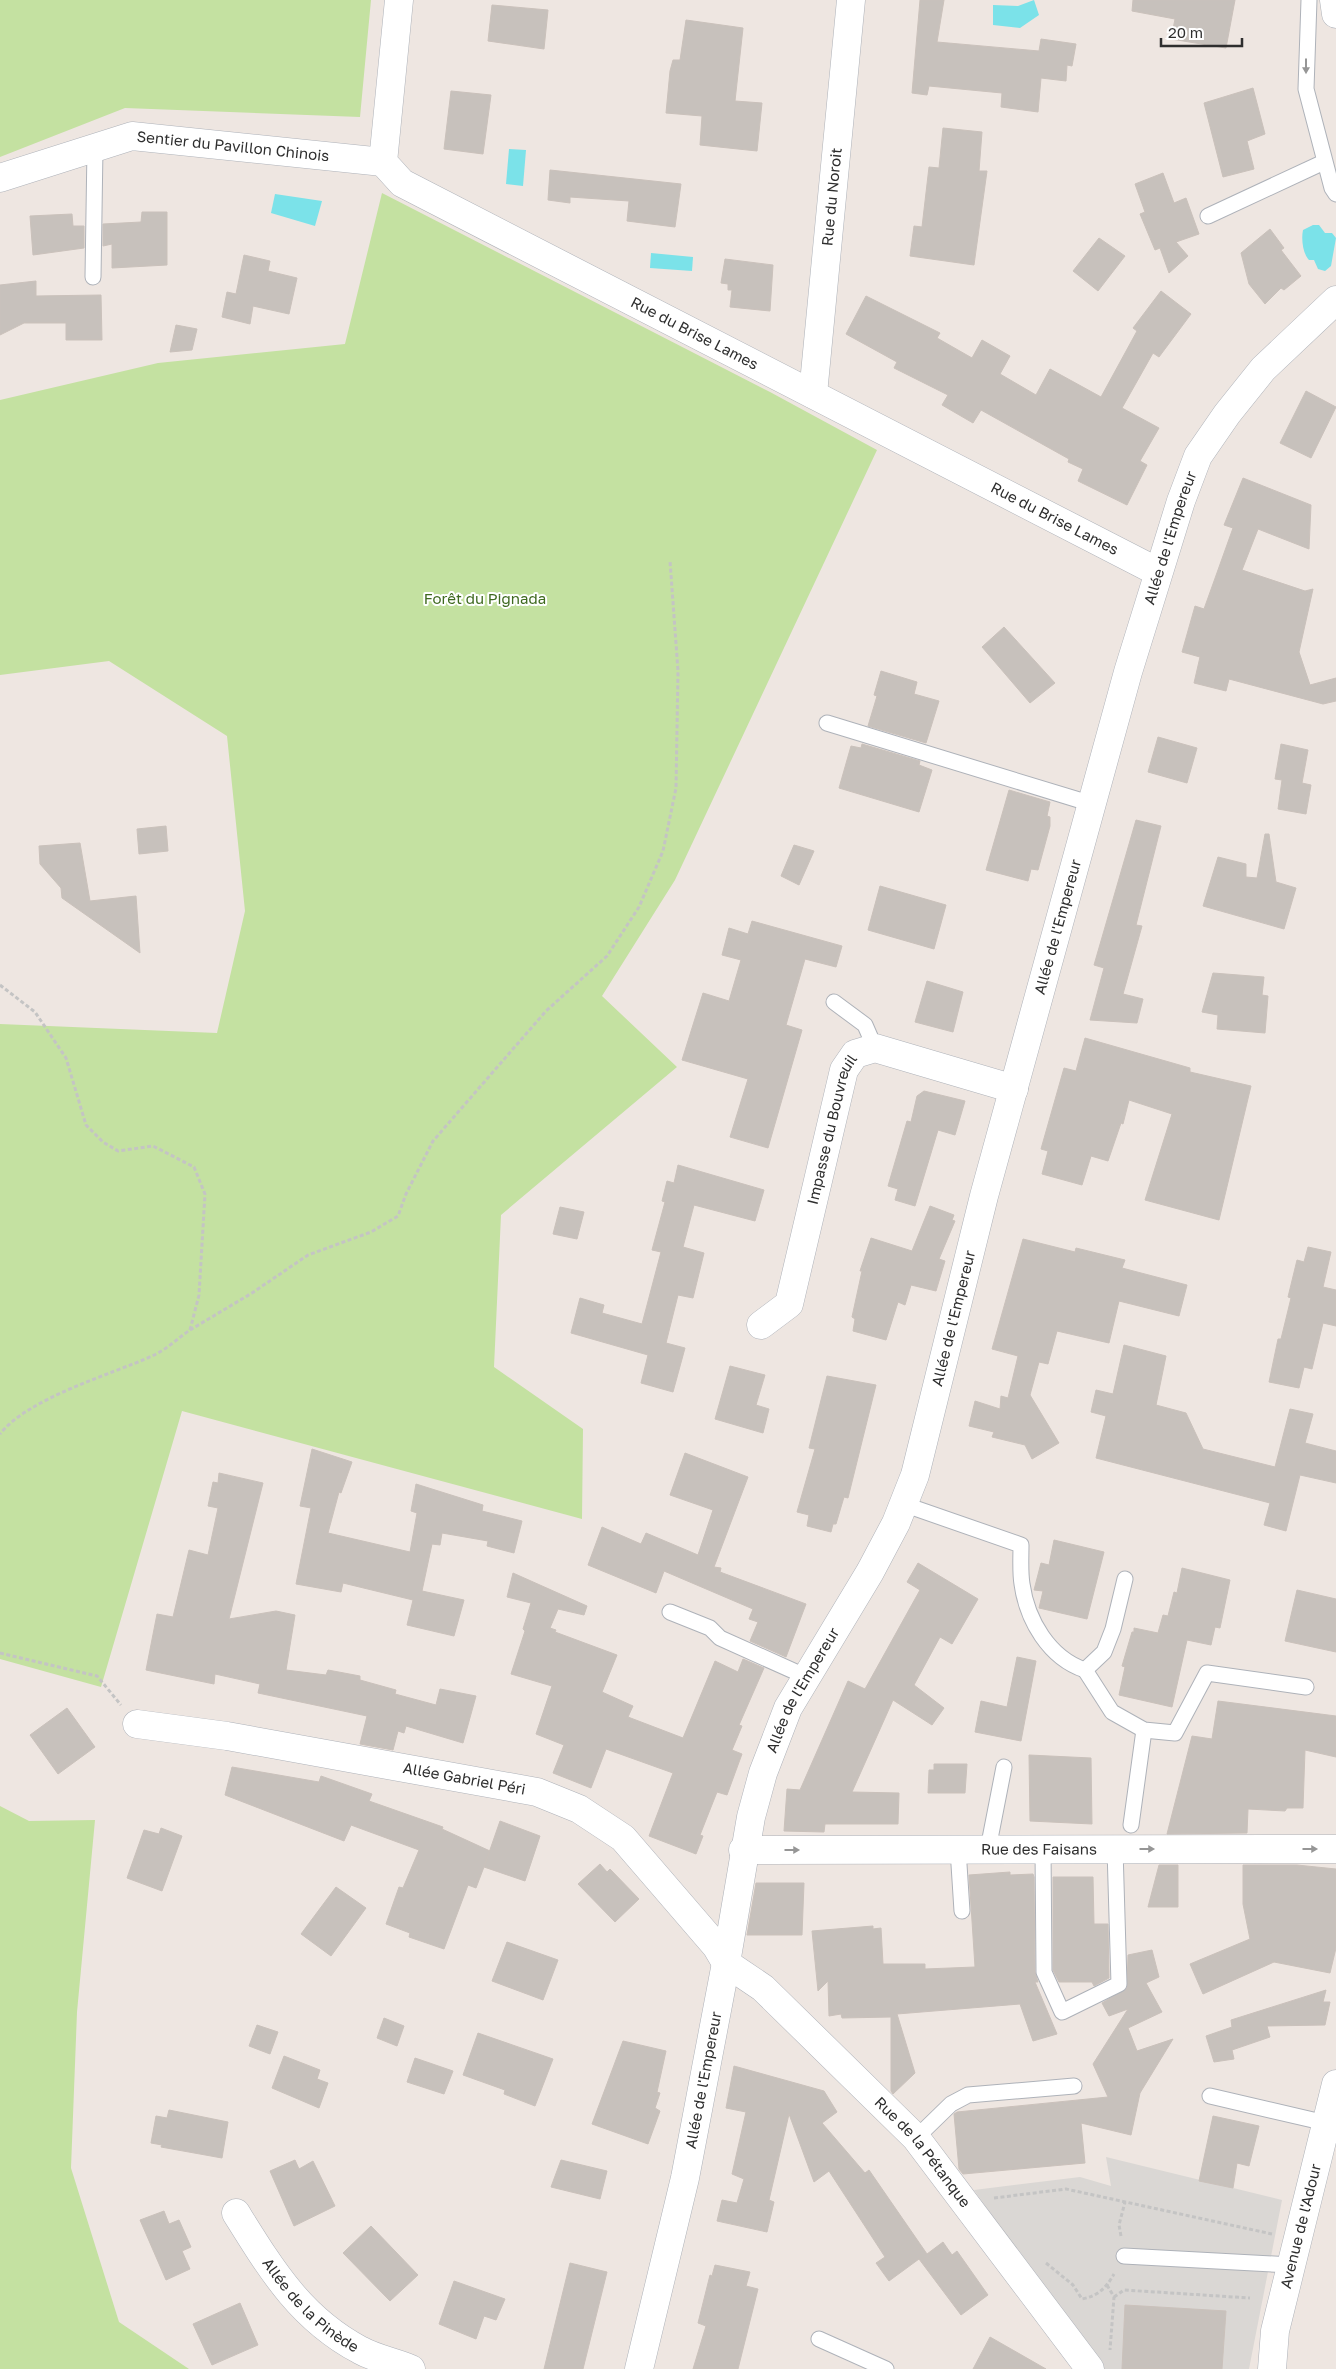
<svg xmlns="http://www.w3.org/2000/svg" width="1336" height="2369" font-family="'Golos Text',sans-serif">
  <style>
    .green { fill: #c4e1a1 }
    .plaza { fill: #dad7d4 }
    .water { fill: #7be2e9 }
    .building { fill: #c7c1bc; stroke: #cac1bb }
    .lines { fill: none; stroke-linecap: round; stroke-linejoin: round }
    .lane-casing { stroke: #aeb2b9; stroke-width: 17 }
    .street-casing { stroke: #aeb2b9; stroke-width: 29 }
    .secondary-casing { stroke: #aeb2b9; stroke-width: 29 }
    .path { stroke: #c4c4c4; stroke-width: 3; stroke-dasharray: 4 2.5; stroke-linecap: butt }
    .lane { stroke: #fff; stroke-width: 15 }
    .street { stroke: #fff; stroke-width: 28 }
    .secondary { stroke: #fff; stroke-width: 28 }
    .oneway { fill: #969696 }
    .labels { text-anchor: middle; stroke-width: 4; stroke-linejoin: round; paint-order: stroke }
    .street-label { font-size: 15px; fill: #2e2e2e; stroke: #fff }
    .park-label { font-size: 15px; fill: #3e691f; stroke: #fff }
  </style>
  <rect width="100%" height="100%" fill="#eee6e1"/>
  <g class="green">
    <polygon points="0,0 371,0 360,117 125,108 0,157"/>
    <polygon points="382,193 770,392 877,450 675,880 602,996 677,1067 501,1215 494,1367 583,1429 582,1519 182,1411 101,1687 0,1659 0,1024 217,1033 245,911 227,736 109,661 0,675 0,400 158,363 345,344"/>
    <polygon points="0,1806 29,1821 95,1820 77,2012 71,2168 119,2322 189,2369 0,2369"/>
  </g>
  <polygon class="plaza" points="1106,2157 1282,2200 1249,2369 1099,2369 974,2190 1080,2177 1111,2186"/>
  <g class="water">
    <polygon points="1034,0 1039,15 1020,28 993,25 993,5 1018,6"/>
    <polygon points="509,149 526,150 523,186 506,184"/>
    <polygon points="275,194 322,201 315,226 271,213"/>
    <path d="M 1313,225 L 1319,225 L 1325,233 L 1332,233 L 1336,238 L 1331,266 L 1325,271 L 1318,269 L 1314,260 L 1309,260 C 1303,254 1301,239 1303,230 Z"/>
    <polygon points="651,253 693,257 692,271 650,268"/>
  </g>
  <g class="building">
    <polygon points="920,0 944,0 937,42 1039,51 1041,39 1076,44 1072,66 1067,65 1066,81 1041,78 1038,112 1001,107 1002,93 929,86 927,95 912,93"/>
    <polygon points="1133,0 1235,0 1226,48 1171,39 1175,19 1132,11"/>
    <polygon points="492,5 548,10 544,49 488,41"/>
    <polygon points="686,20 743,28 735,101 762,103 757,151 700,145 702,116 666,113 670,71 673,60 680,60"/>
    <polygon points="1253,88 1265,134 1247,141 1254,169 1223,177 1204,103"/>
    <polygon points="451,91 491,95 483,154 444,149"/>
    <polygon points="943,128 982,132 979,171 987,171 974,265 910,256 914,226 922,227 929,167 939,168"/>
    <polygon points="550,170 681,184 675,227 627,221 629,201 570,197 570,203 548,200"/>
    <polygon points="1163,173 1174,203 1186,198 1199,234 1176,242 1188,256 1169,273 1160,248 1155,250 1140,214 1145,212 1135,184"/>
    <polygon points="142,212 167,212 167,265 112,268 112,244 103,246 103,224 141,222"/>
    <polygon points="72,214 73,226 84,226 84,248 33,255 30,216"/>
    <polygon points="1270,229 1284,248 1281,250 1301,276 1284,290 1281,288 1265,304 1249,284 1241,253"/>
    <polygon points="1099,238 1125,256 1098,291 1073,271"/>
    <polygon points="244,255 270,261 268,271 297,278 289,314 253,306 250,324 222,317 227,292 236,294"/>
    <polygon points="725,259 773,265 770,311 730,307 732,290 728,290 728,284 721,283"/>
    <polygon points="36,281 36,296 101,295 102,340 66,340 66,323 24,323 0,335 0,285"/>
    <polygon points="1161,291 1191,314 1159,357 1153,353 1122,408 1159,428 1140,461 1147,465 1127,505 1078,481 1083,469 1068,462 1069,459 981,410 973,423 942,405 948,395 894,368 897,362 846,334 866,296 940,333 937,338 972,358 982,340 1010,356 1000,374 1036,395 1050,369 1101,397 1137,331 1133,328"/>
    <polygon points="176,325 197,329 192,350 170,352"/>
    <polygon points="1306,391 1336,407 1311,458 1280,443"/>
    <polygon points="1243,478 1311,505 1309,549 1258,529 1242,570 1305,591 1313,589 1299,652 1310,685 1336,678 1336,701 1323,704 1229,679 1226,691 1194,683 1200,657 1182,652 1195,606 1204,609 1233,528 1224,525"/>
    <polygon points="1004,627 1055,683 1030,703 982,647"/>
    <polygon points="881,671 917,682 914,694 939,701 926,743 868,726 877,696 874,695"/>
    <polygon points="1158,737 1197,748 1187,783 1148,772"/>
    <polygon points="862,744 920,761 919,765 932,770 919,812 839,788 851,746 861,748"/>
    <polygon points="1281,744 1308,750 1302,783 1311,785 1306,814 1278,809 1282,780 1275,779"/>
    <polygon points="1009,790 1050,802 1047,816 1050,817 1050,826 1038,870 1031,869 1028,881 986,870"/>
    <polygon points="1136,820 1161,826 1136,925 1142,926 1123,994 1143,999 1137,1023 1090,1020 1104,968 1094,965"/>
    <polygon points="166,826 168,851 139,854 137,829"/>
    <polygon points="1265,834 1269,834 1276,882 1296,888 1284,929 1203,906 1218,857 1246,864 1246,877 1257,878"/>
    <polygon points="80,843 90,901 136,896 140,953 62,898 61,888 40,864 39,846"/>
    <polygon points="794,845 814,851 799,885 781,876"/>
    <polygon points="880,886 946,905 934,949 868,930"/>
    <polygon points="752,921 842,946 836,967 805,959 786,1025 802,1030 768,1148 730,1137 748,1079 682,1060 703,993 729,1001 741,960 722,955 729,928 748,934"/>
    <polygon points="1213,973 1264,977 1262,995 1268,996 1265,1033 1217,1029 1218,1015 1202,1012"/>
    <polygon points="927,981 963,992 953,1032 915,1022"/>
    <polygon points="1085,1038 1190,1068 1190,1072 1251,1086 1219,1220 1145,1200 1172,1114 1129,1100 1123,1124 1121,1123 1108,1161 1091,1156 1082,1185 1042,1174 1048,1151 1041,1149 1064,1068 1076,1071"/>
    <polygon points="924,1091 965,1101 955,1135 938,1130 915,1206 895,1200 898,1189 888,1186 907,1121 911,1122 917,1096"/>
    <polygon points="678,1165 764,1190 755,1221 694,1205 683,1247 704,1253 693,1298 678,1295 666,1343 685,1348 673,1392 641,1383 648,1355 571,1333 580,1298 604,1305 602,1313 642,1324 661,1252 652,1250 665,1202 662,1201 667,1181 674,1183"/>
    <polygon points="930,1206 954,1215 952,1220 955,1221 939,1259 945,1261 936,1291 911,1285 905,1305 898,1302 886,1340 853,1331 855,1319 852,1317 862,1271 860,1271 871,1238 912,1251"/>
    <polygon points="560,1207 584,1212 577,1239 553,1234"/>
    <polygon points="1023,1239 1075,1252 1076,1248 1125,1260 1122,1268 1187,1285 1179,1316 1119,1301 1109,1343 1057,1331 1048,1364 1039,1362 1030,1395 1059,1443 1032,1459 1025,1445 992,1437 994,1432 969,1426 975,1401 1000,1409 1001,1396 1008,1398 1018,1356 992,1349"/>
    <polygon points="1308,1247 1331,1252 1323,1287 1336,1290 1336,1326 1323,1323 1312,1369 1304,1367 1299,1388 1269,1382 1278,1339 1281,1339 1291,1298 1288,1297 1297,1260 1304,1262"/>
    <polygon points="1124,1345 1166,1356 1156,1405 1186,1413 1203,1449 1275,1467 1290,1409 1313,1414 1305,1443 1336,1451 1336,1483 1300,1475 1286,1531 1264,1525 1270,1503 1096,1458 1106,1416 1091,1412 1096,1390 1113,1394"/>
    <polygon points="730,1366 765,1375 756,1405 769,1409 763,1433 715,1419"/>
    <polygon points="827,1376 876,1385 848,1498 844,1497 836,1524 833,1524 831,1532 807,1526 809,1515 797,1512 815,1449 809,1448"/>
    <polygon points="312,1449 352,1462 341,1493 339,1492 328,1533 410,1552 417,1513 411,1511 416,1484 483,1505 482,1511 522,1521 514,1553 487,1546 488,1541 442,1533 440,1545 432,1544 422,1591 464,1600 454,1636 407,1625 413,1600 343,1583 341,1592 296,1584 311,1508 300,1506"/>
    <polygon points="685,1453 748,1477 714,1567 721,1568 720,1572 806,1604 786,1657 750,1641 758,1622 749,1619 753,1609 664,1571 656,1593 588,1565 602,1527 641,1544 646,1533 698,1555 713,1510 670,1495"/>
    <polygon points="219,1473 263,1483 229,1619 276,1611 295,1615 286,1670 326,1675 328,1670 360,1676 360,1680 396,1690 395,1694 436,1705 440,1689 476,1696 463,1743 406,1726 404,1733 398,1731 393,1750 360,1744 367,1716 258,1693 260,1684 215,1674 214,1684 146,1670 157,1614 173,1617 189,1550 208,1555 218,1508 208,1506 213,1482 218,1483"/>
    <polygon points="1054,1540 1104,1552 1087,1619 1039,1608 1043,1591 1034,1590 1041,1563 1049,1565"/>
    <polygon points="918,1563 978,1599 952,1644 940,1637 914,1685 944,1708 932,1725 893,1700 852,1792 899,1793 898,1824 825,1824 824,1832 784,1831 787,1789 800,1790 848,1681 865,1689 920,1590 907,1582"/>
    <polygon points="1182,1568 1230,1580 1220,1628 1215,1627 1211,1645 1187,1640 1172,1707 1119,1695 1125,1667 1122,1666 1132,1632 1134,1632 1134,1628 1158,1633 1163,1615 1168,1616 1174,1592 1177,1593"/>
    <polygon points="513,1573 587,1606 584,1615 558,1609 550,1628 556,1630 555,1632 617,1655 602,1692 633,1706 628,1717 683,1738 715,1661 738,1672 743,1659 764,1668 739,1725 742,1726 732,1750 742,1754 727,1795 717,1792 700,1835 703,1836 696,1854 649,1836 673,1773 606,1749 591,1788 553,1773 564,1745 536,1734 552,1686 511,1674 525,1631 523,1629 531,1603 507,1597"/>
    <polygon points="1297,1590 1336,1599 1336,1652 1285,1641"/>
    <polygon points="1017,1657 1036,1661 1021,1741 975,1732 981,1701 1007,1707"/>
    <polygon points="1218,1701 1336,1716 1336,1757 1305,1750 1303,1808 1287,1808 1285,1811 1248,1809 1247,1833 1167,1834 1192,1736 1212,1739"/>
    <polygon points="67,1708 95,1747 58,1774 30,1735"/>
    <polygon points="1029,1755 1091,1758 1092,1824 1030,1821"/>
    <polygon points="934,1764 967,1764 965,1793 928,1793 929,1770 934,1770"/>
    <polygon points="232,1767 319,1782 321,1776 372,1794 369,1801 443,1827 442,1829 490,1851 476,1888 468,1885 444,1949 409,1937 410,1933 386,1924 399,1887 403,1888 419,1850 351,1825 344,1841 225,1795"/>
    <polygon points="500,1821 540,1836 525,1881 484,1867"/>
    <polygon points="161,1828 182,1836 162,1891 127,1878 144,1830 159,1834"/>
    <polygon points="600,1864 607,1872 610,1869 639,1899 615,1922 578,1884"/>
    <polygon points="1159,1865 1178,1865 1178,1907 1148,1907"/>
    <polygon points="1243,1865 1297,1865 1336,1869 1336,1948 1330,1973 1274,1962 1203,1994 1190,1964 1250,1939 1243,1904"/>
    <polygon points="1010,1872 1010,1875 1033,1874 1034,1877 1035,1972 1038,1982 1035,1982 1057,2034 1033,2041 1020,2004 897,2014 915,2073 893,2094 891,2091 891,2017 842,2018 841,2014 829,2016 828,1981 818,1991 812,1931 873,1926 873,1929 881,1928 883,1964 925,1964 925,1969 975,1967 969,1875"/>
    <polygon points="1053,1877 1093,1877 1094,1924 1108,1924 1109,1978 1094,1986 1092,1982 1059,1982 1053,1970"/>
    <polygon points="756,1883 804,1883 802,1935 747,1935"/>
    <polygon points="336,1887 366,1908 331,1956 301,1934"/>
    <polygon points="507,1942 558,1960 543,2000 492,1981"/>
    <polygon points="1152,1950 1159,1977 1146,1983 1162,2012 1128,2028 1137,2051 1173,2039 1140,2093 1131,2135 1081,2123 1085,2163 963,2174 959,2169 954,2114 957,2112 1108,2097 1093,2064 1128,2009 1109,2016 1102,2003 1127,1988 1128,1955"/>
    <polygon points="1326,1990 1323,2002 1330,2002 1325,2025 1267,2026 1270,2037 1232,2050 1234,2059 1214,2062 1206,2036 1232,2027 1231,2020"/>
    <polygon points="384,2018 404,2026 397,2046 377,2038"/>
    <polygon points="257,2025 278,2032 270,2054 249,2046"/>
    <polygon points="478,2033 553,2059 535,2106 504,2094 505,2090 463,2075"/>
    <polygon points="623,2041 666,2051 657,2092 660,2093 655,2108 660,2111 648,2144 592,2124"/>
    <polygon points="284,2056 320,2070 317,2079 328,2083 319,2108 272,2088"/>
    <polygon points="415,2058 453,2071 444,2094 407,2082"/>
    <polygon points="734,2066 824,2091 837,2112 822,2123 865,2173 869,2170 927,2254 943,2242 952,2255 957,2251 988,2295 961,2315 919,2259 889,2281 876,2263 885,2257 829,2171 814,2182 789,2114 769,2200 774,2202 767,2232 717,2221 722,2200 737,2203 744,2179 732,2174 746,2112 726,2108"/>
    <polygon points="169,2110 228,2122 222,2158 161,2147 162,2145 151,2143 156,2116 167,2118"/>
    <polygon points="1213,2116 1259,2126 1249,2166 1237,2163 1233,2188 1199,2181"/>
    <polygon points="295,2160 299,2169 313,2161 335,2206 294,2226 270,2171"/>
    <polygon points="561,2160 607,2171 600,2199 551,2187"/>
    <polygon points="164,2211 169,2224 179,2220 191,2247 182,2251 190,2269 166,2280 140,2220"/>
    <polygon points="371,2226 418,2275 390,2301 343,2253"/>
    <polygon points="570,2263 607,2272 583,2369 544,2369"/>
    <polygon points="715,2265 750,2272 746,2286 758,2289 738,2369 693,2369 706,2326 698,2323 710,2275 712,2276"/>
    <polygon points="454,2281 505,2299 496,2320 484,2316 476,2339 439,2324"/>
    <polygon points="240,2303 258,2345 212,2365 193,2324"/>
    <polygon points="1125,2305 1226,2311 1222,2369 1122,2369"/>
    <polygon points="990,2337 1046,2369 973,2369"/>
  </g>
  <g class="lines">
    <defs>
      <g id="lane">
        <polyline points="1309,0 1306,89 1332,188 1336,194"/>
        <polyline points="1208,216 1324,162"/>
        <polyline points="93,277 95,148"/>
        <polyline points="827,723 1092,804"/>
        <polyline points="834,1002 865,1025 875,1048"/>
        <path d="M 903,1504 L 1021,1545 C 1021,1558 1020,1572 1022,1584 C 1027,1620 1049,1658 1085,1670 L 1104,1652 L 1113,1629 L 1125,1579"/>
        <polyline points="670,1612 710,1628 720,1638 807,1677"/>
        <polyline points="1085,1670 1112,1712 1144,1730 1175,1733 1207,1673 1306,1687"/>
        <polyline points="1131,1825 1144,1730"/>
        <polyline points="958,1849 962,1911"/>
        <polyline points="988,1849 1004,1767"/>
        <polyline points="1043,1849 1044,1972 1062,2012 1119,1984 1115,1849"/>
        <polyline points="1210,2096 1326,2123"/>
        <polyline points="916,2138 951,2104 968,2095 1074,2086"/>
        <polyline points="1124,2256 1291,2265"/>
        <polyline points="819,2339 886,2369"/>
      </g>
      <g id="street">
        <path id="s1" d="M 399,0 L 383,162 L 402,183 L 1158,572"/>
        <path id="s2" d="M 0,178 L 132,136 L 383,162"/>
        <path id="s3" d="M 813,394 L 851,0"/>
        <path id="s4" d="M 761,1325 L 789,1304 L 844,1070 L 855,1054 L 875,1048 L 1014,1089"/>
        <path id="s5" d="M 137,1724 L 227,1736 L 537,1792 L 579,1809 L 623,1838 L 716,1946 L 726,1963 L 763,1988 L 916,2138 L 1090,2369"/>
        <path id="s6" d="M 743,1850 L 1336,1849"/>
        <path id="s7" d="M 236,2213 C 271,2269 300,2318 360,2350 C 376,2359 395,2362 411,2369"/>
      </g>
      <g id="secondary">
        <polyline points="1334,0 1336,14"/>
        <path id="s8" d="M 639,2369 L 685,2178 L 726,1963 L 751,1817 L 763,1773 L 788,1708 L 870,1572 L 896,1523 L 915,1475 L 984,1196 L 1128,672 L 1181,501 L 1198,456 L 1227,414 L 1263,369 L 1336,300"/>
        <path id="s9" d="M 1272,2369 L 1275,2331 L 1336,2084"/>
      </g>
    </defs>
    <use href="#lane" class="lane-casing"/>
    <use href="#street" class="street-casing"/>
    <use href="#secondary" class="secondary-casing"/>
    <g class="path">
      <path d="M 0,985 L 35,1012 L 66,1058 L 86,1125 L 103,1142 L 118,1151 L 153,1146 L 194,1167 L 205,1194 L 199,1295 L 190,1330 C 178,1338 166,1350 152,1356 C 110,1375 28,1398 0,1434"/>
      <polyline points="190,1330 252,1293 308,1255 371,1232 398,1216 406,1194 433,1141 546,1011 607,956 639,907 663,851 676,788 678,671 670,561"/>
      <polyline points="0,1653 97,1676 121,1705"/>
      <polyline points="994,2198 1066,2189 1272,2234"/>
      <polyline points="1121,2236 1119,2225 1125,2202"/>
      <path d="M 1046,2263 L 1073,2285 L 1082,2299 C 1098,2296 1106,2288 1114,2274"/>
      <polyline points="1107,2285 1114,2297 1110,2350"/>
      <polyline points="1114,2297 1124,2290 1250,2298"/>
    </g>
    <use href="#lane" class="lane"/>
    <use href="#street" class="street"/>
    <use href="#secondary" class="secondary"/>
  </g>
  <defs><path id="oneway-solid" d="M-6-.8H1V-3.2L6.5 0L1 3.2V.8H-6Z" transform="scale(1.25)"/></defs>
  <g class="oneway">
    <use href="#oneway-solid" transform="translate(1306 66) rotate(90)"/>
    <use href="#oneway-solid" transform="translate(1147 1849)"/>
    <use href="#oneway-solid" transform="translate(1310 1849)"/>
    <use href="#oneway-solid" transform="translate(792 1850)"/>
  </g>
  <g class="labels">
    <g class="street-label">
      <text dy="5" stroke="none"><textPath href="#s2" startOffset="240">Sentier du Pavillon Chinois</textPath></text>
      <text dy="5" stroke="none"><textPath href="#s3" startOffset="198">Rue du Noroit</textPath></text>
      <text dy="5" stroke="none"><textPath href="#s1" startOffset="520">Rue du Brise Lames</textPath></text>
      <text dy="5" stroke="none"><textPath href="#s1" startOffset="925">Rue du Brise Lames</textPath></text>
      <text dy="5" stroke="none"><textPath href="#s8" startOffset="1916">Allée de l'Empereur</textPath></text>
      <text dy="5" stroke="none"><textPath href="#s8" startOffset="1511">Allée de l'Empereur</textPath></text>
      <text dy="5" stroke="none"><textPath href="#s4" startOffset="215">Impasse du Bouvreuil</textPath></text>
      <text dy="5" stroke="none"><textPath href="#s8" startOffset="1106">Allée de l'Empereur</textPath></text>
      <text dy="5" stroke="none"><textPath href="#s8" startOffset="701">Allée de l'Empereur</textPath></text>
      <text dy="5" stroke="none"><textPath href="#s5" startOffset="332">Allée Gabriel Péri</textPath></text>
      <text dy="5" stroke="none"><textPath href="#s6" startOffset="296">Rue des Faisans</textPath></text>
      <text dy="5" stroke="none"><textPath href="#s8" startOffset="296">Allée de l'Empereur</textPath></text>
      <text dy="5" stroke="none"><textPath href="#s5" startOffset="940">Rue de la Pétanque</textPath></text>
      <text dy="5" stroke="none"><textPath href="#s9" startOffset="146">Avenue de l'Adour</textPath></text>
      <text dy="5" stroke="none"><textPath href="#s7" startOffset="120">Allée de la Pinède</textPath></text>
    </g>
    <g class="park-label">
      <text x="485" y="604">Forêt du Pignada</text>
    </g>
  </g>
  <path d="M1161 38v8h81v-8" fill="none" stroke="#2e2e2e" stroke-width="2.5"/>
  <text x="1168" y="38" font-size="15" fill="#2e2e2e" stroke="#ffffff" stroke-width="4" paint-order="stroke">20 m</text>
</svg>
